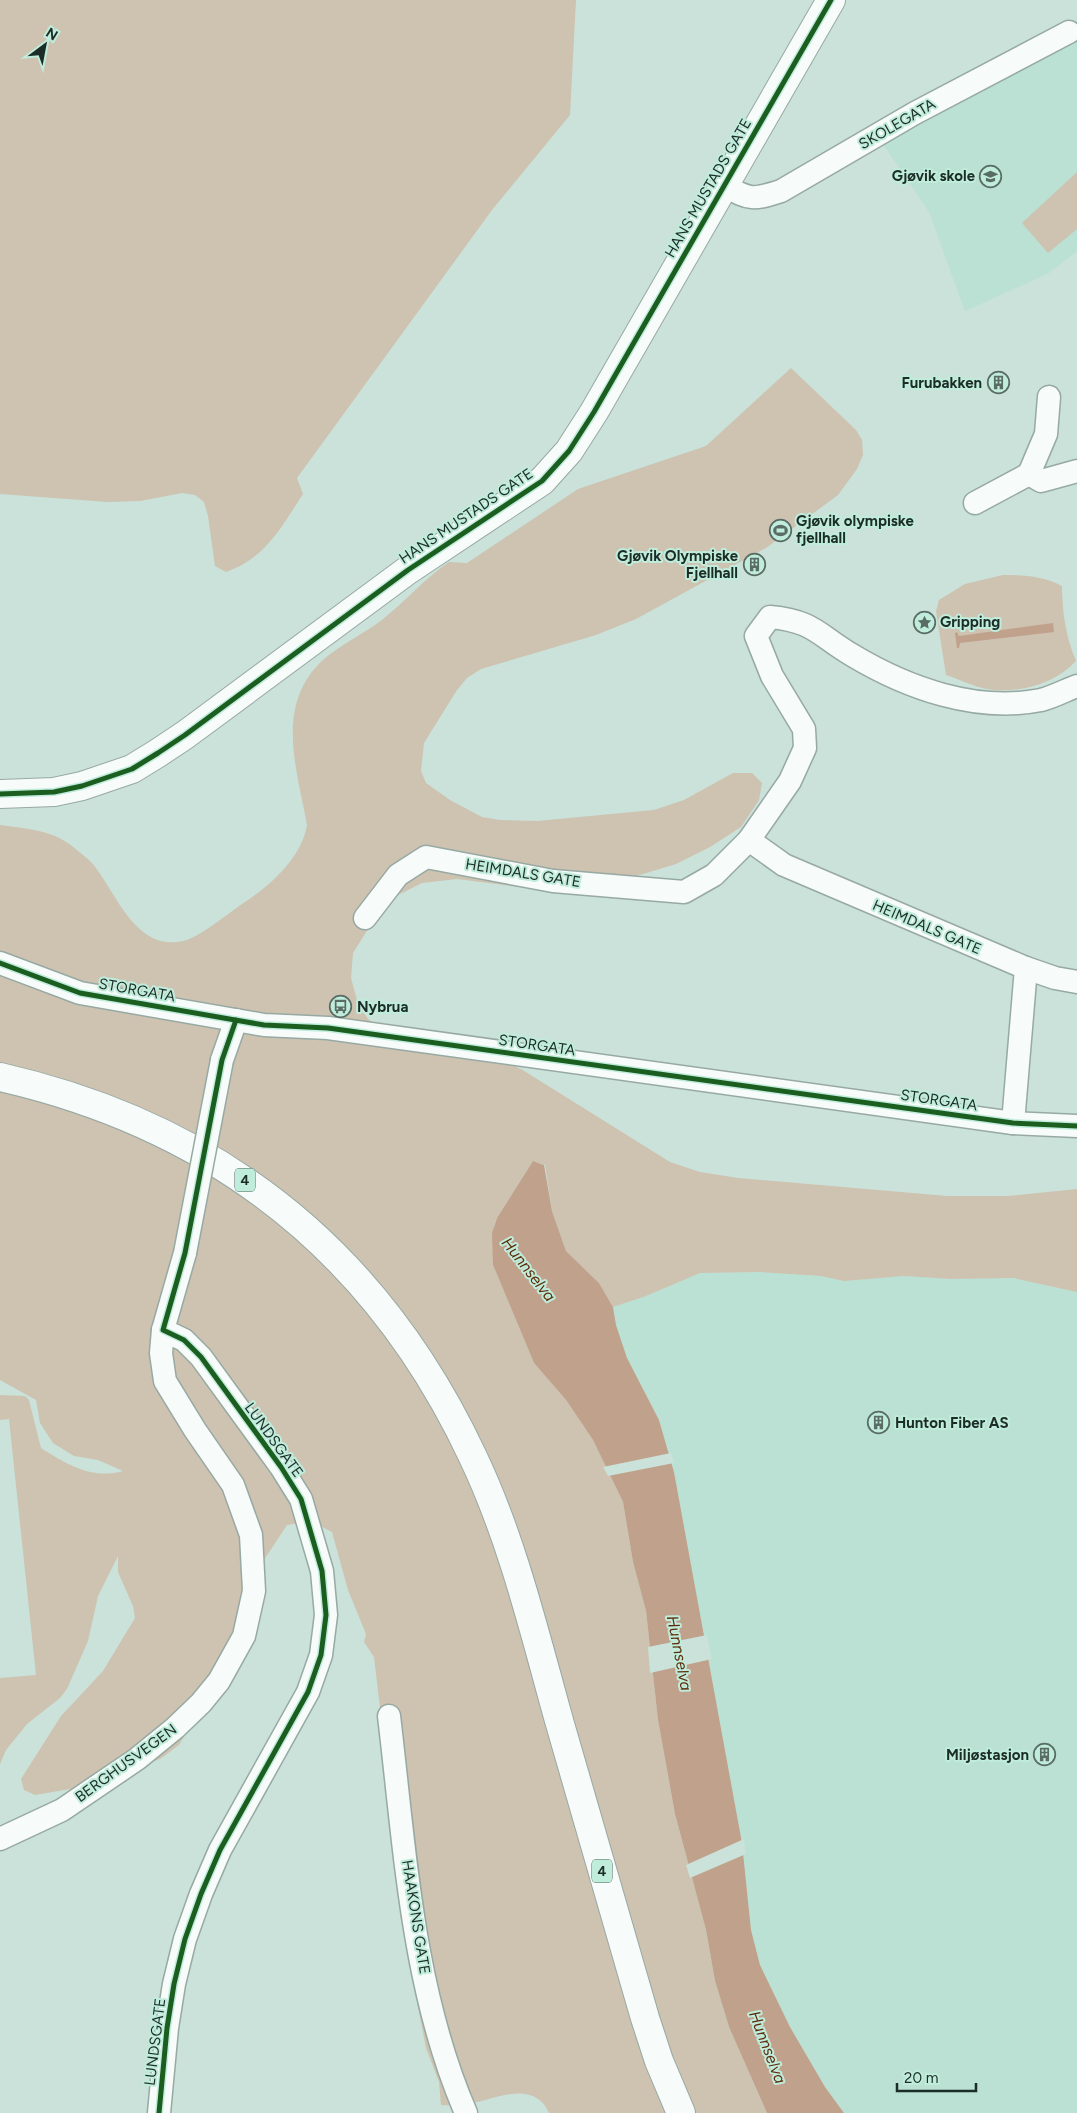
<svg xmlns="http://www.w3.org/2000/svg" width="1077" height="2113" font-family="Figtree,sans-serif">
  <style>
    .built { fill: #bae1d3 }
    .green { fill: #cec2b1 }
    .water { fill: #c0a28c }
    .pier { fill: #cae2d9 }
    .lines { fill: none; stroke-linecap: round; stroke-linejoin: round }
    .minor-casing { stroke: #97a9a3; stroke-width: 25 }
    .secondary-casing { stroke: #97a9a3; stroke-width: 30 }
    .trunk-casing { stroke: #97a9a3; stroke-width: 30 }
    .minor { stroke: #f7fbf9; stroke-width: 22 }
    .secondary { stroke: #f7fbf9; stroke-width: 28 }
    .trunk { stroke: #f7fbf9; stroke-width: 28 }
    .minor-bridge-casing { stroke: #97a9a3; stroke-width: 25; stroke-linecap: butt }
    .minor-bridge { stroke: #f7fbf9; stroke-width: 22 }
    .cycleway-casing { stroke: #c0ecdc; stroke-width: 8 }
    .cycleway { stroke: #1b5e20; stroke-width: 5 }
    .labels { text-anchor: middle; stroke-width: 4; stroke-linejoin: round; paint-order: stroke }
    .shield { fill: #c0ecdc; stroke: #4d665d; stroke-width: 1 }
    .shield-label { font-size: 14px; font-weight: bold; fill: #1c2d27 }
    .street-label { font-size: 15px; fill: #1c2d27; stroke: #c0ecdc }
    .poi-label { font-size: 15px; font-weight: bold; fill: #1c2d27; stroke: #c0ecdc; text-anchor: end }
    .water-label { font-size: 16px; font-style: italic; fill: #5e2c0a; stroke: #c0ecdc }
  </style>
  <rect width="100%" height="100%" fill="#cae2d9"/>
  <g class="built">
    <polygon points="1077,38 1077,251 1049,273 965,311 929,212 881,141"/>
    <polygon points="760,1272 821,1276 844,1281 904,1276 952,1279 1013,1278 1077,1292 1077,2113 844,2113 825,2087 790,2027 760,1965 751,1930 742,1843 674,1472 659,1420 627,1358 616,1325 613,1307 646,1296 700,1273"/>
  </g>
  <g class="green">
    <path d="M 0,0 L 576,0 L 570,115 L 492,210 L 297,478 L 303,494 C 282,526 265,559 226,572 L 215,566 L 208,516 L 204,502 L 195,495 L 182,493 L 140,501 L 108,502 L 0,494 Z"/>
    <polygon points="1077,172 1077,229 1048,253 1022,223"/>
    <path d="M 791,368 L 856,430 L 862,440 L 863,455 L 857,469 L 838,495 L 766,548 L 636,619 L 596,635 L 481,669 L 467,678 L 457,690 L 424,743 L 421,771 L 426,783 L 450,800 L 482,817 L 500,820 L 537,821 L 654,810 L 684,800 L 733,773 L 752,773 L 762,783 L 759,800 L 741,827 L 710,847 L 676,864 L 643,874 L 587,888 L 553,891 L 457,879 L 422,883 L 396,896 L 375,918 L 353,953 L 351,978 L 358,1004 L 368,1019 L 403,1043 L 492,1057 L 521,1069 L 670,1162 L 700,1172 L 738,1178 L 947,1196 L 1008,1196 L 1077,1189 L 1077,1292 L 1013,1278 L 952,1279 L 904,1276 L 844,1281 L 821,1276 L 760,1272 L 700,1273 L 646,1296 L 613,1307 L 599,1283 L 566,1251 L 552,1211 L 545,1165 L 533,1161 L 497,1218 L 494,1226 L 493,1265 L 534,1363 L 566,1400 L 593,1440 L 623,1502 L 633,1562 L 646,1611 L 658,1720 L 675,1814 L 706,1930 L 715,1981 L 729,2027 L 767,2113 L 549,2113 C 534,2079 494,2099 469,2104 C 460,2106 450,2105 441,2105 L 439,2082 L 426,2048 L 400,1914 L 394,1826 L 374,1657 L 364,1642 L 366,1634 L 348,1590 L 332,1532 L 311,1521 L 287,1525 L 260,1566 L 224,1669 L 179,1745 L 160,1759 L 82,1787 L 35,1795 L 24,1790 L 21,1779 L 61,1716 L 103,1671 L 135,1618 L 133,1606 L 118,1572 L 118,1556 L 98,1596 L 88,1641 L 67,1689 L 60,1698 L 27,1724 L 6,1750 L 0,1764 L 0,1678 L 36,1675 L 9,1419 L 0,1420 L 0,1395 L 25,1396 L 29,1400 L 41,1448 C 66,1464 92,1480 123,1471 L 98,1460 L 74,1456 L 53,1443 L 40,1423 L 36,1400 L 0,1380 L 0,825 C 26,829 50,829 72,846 C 78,851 86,857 92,863 C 117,893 136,955 187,940 C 202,935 230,912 245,902 C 271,885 302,857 307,825 C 297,769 274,705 323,660 C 341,644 364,634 383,619 C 406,601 425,578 449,562 L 467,563 L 578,489 L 706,446 Z"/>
    <path d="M 1003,575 C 1024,575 1043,576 1062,586 C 1062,611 1066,638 1076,661 C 1055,683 1025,692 994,690 C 979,689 961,680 946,675 L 936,611 L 939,600 L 965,584 Z"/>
  </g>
  <g class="water">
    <polygon points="1053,623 1054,632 960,643 959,648 957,648 955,633 957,632 959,636"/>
    <polygon points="533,1161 544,1165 552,1211 566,1251 599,1283 613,1307 616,1325 627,1358 659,1420 674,1472 742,1843 751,1930 760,1965 790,2027 825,2087 844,2113 767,2113 729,2027 715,1981 706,1930 675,1814 658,1720 646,1611 633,1562 623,1502 593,1440 566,1400 534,1363 493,1265 492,1233 497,1218"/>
  </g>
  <g class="pier">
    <polygon points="671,1453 674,1463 608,1476 603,1467"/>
    <polygon points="707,1635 712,1659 650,1673 648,1647"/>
    <polygon points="744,1839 746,1854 690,1878 686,1865"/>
  </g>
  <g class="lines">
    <defs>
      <g id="minor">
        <path d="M 725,186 C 750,200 753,200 781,191 L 915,113 L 1069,32"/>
        <polyline points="1049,397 1046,434 1029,474 1041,481 1077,471"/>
        <polyline points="975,503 1029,474"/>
        <polyline points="749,840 784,865 1026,968 1013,1123"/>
        <path d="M 365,918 L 398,875 L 426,857 L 553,881 L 684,892 L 714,875 L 749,840 L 790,781 L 805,748 L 804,729 L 772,676 L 756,636 L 770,617 C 814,621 818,635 852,655 C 907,688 976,713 1041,700 C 1053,697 1066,690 1077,686"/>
        <polyline points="0,963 80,993 264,1025 328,1028 1013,1123 1077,1126"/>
        <polyline points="1026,968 1055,978 1077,982"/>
        <polyline points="222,1060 236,1020"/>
        <path d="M 389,1716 C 405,1849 412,1989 466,2113"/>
        <polyline points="0,1839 62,1810 137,1759 175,1728 201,1703 219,1681 244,1636 254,1591 251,1535 233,1485 195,1430 165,1381 161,1353 163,1330"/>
        <polyline points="159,2113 167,2028 174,1984 185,1939 201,1894 220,1850 308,1692 321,1655 326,1615 322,1571 301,1499 281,1467 201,1357 184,1340 163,1330 185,1253"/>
      </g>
      <polyline id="secondary" points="0,794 54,792 82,786 132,769 158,753 185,735 408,570 542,481 569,451 594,412 831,0"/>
      <path id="trunk" d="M 0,1077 C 219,1127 377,1252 473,1457 C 513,1541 535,1635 560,1724 C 588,1823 616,1921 645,2018 L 659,2061 L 681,2113"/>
    </defs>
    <use href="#minor" class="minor-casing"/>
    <use href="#secondary" class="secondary-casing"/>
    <use href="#trunk" class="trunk-casing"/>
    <use href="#minor" class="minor"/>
    <use href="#secondary" class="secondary"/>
    <use href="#trunk" class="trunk"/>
    <defs>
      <polyline id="minor-bridge" points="185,1253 222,1060"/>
    </defs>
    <use href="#minor-bridge" class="minor-bridge-casing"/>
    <use href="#minor-bridge" class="minor-bridge"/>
    <defs>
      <g id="cycleway">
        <polyline points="0,794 54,792 82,786 132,769 158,753 185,735 408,570 542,481 569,451 594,412 831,0"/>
        <polyline points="0,963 80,993 264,1025 328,1028 1013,1123 1077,1126"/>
        <polyline points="159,2113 167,2028 174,1984 185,1939 201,1894 220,1850 308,1692 321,1655 326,1615 322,1571 301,1499 281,1467 201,1357 184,1340 163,1330 185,1253 222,1060 236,1020"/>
      </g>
    </defs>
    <use href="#cycleway" class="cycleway-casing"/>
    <use href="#cycleway" class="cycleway"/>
  </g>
  <defs>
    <symbol id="school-ring" viewBox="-11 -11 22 22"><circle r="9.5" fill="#c0ecdc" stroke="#596c65" stroke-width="1.5"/><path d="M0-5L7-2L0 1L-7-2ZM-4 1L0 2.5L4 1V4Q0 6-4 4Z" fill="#596c65"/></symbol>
    <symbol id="building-ring" viewBox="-11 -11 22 22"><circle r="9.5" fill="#c0ecdc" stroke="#596c65" stroke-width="1.5"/><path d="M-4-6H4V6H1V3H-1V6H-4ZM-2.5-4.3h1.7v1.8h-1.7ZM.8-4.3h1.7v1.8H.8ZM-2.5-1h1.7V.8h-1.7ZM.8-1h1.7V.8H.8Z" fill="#596c65"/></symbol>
    <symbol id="stadium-ring" viewBox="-11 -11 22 22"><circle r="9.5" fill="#c0ecdc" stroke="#596c65" stroke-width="1.5"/><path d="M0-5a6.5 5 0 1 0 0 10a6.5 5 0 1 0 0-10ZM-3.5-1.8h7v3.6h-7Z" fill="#596c65"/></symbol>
    <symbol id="sight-ring" viewBox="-11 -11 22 22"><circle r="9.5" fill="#c0ecdc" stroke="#596c65" stroke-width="1.5"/><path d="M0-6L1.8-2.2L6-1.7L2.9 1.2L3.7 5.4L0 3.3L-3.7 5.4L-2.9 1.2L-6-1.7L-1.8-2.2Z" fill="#596c65"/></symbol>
    <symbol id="bus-ring" viewBox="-11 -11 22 22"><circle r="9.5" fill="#c0ecdc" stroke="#596c65" stroke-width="1.5"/><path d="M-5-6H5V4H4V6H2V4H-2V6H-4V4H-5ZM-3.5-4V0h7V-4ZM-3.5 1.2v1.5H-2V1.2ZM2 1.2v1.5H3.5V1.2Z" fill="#596c65"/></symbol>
  </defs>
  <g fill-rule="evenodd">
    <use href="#school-ring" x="978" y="164" width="25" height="25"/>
    <use href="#building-ring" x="986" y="370" width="25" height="25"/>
    <use href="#stadium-ring" x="768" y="518" width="25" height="25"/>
    <use href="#building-ring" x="742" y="552" width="25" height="25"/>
    <use href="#sight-ring" x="912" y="610" width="25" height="25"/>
    <use href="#bus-ring" x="328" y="994" width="25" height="25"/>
    <use href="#building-ring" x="866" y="1410" width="25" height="25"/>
    <use href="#building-ring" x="1032" y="1742" width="25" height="25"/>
  </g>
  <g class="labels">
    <g class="shield">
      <rect x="235" y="1168.5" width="20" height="23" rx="4"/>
      <rect x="592" y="1859.5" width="20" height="23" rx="4"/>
    </g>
    <g class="shield-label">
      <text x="245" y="1185">4</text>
      <text x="602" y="1876">4</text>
    </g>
    <g class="street-label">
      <text transform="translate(897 124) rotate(-30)" y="5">SKOLEGATA</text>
      <text transform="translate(708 188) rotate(-60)" y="5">HANS MUSTADS GATE</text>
      <text transform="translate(466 516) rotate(-34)" y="5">HANS MUSTADS GATE</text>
      <text transform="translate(523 873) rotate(9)" y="5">HEIMDALS GATE</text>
      <text transform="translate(927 927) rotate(23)" y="5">HEIMDALS GATE</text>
      <text transform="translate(137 990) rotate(10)" y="5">STORGATA</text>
      <text transform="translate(537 1045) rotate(8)" y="5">STORGATA</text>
      <text transform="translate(939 1100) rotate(8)" y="5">STORGATA</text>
      <text transform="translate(274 1440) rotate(54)" y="5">LUNDSGATE</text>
      <text transform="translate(126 1763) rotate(-36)" y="5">BERGHUSVEGEN</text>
      <text transform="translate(416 1917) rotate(81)" y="5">HAAKONS GATE</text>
      <text transform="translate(155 2042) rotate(-83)" y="5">LUNDSGATE</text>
    </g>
    <g class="poi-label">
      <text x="975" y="181">Gjøvik skole</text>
      <text x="982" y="388">Furubakken</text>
      <text x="796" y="526" text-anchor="start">Gjøvik olympiske<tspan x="796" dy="17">fjellhall</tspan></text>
      <text x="738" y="561">Gjøvik Olympiske<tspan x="738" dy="17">Fjellhall</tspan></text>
      <text x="940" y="627" text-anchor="start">Gripping</text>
      <text x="357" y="1012" text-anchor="start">Nybrua</text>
      <text x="895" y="1428" text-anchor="start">Hunton Fiber AS</text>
      <text x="1029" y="1760">Miljøstasjon</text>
    </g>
    <g class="water-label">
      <text transform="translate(529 1269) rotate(52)" y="6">Hunnselva</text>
      <text transform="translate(680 1653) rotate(79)" y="6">Hunnselva</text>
      <text transform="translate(768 2047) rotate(69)" y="6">Hunnselva</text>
    </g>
  </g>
  <g transform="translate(45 45) rotate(32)" stroke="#c0ecdc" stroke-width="4" paint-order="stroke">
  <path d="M0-4L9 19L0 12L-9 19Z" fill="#1c2d27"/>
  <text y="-8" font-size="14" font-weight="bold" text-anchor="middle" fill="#1c2d27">N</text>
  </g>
  <path d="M897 2083v8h79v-8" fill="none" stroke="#1c2d27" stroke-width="2.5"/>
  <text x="904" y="2083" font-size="15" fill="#1c2d27" stroke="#c0ecdc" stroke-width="4" paint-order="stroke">20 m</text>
</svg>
